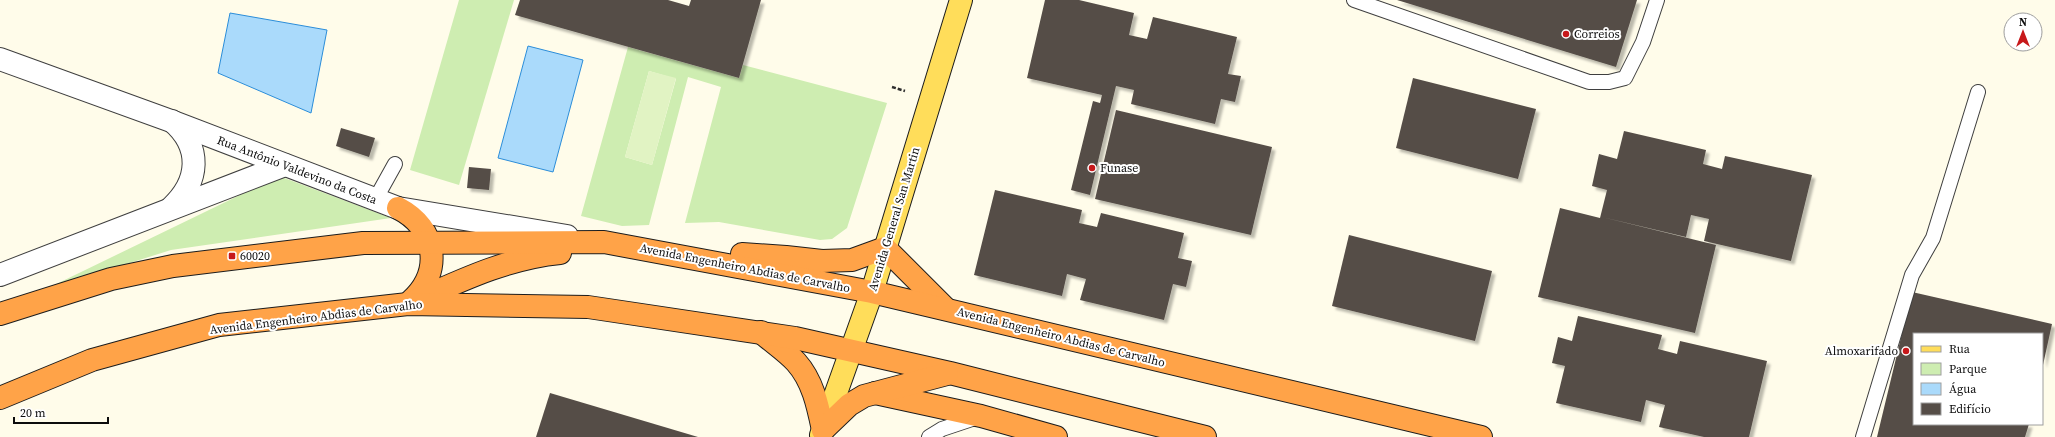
<svg xmlns="http://www.w3.org/2000/svg" width="2055" height="437" font-family="'Source Serif 4',serif">
  <style>
    .green { fill: #ceedb1; fill-rule: evenodd }
    .pitch { fill: #e1f3c3 }
    .water { fill: #aadafb; stroke: #2b8dd9 }
    .building { fill: #554d47; filter: url(#shadow) }
    .lines { fill: none; stroke-linecap: round; stroke-linejoin: round }
    .lane-casing { stroke: #3f3f3f; stroke-width: 16 }
    .street-casing { stroke: #3f3f3f; stroke-width: 24 }
    .primary-casing { stroke: #1d1d1d; stroke-width: 24 }
    .highway-casing { stroke: #1d1d1d; stroke-width: 24 }
    .path { stroke: #2e2e2e; stroke-width: 2.5; stroke-dasharray: 4 2; stroke-linecap: butt }
    .lane { stroke: #fff; stroke-width: 14 }
    .street { stroke: #fff; stroke-width: 22 }
    .primary { stroke: #ffdd5a; stroke-width: 22 }
    .highway { stroke: #ffa348; stroke-width: 22 }
    .poi-dot { fill: #c7181a; stroke: #fff; stroke-width: 1.5 }
    .labels { text-anchor: middle; stroke-width: 4; stroke-linejoin: round; paint-order: stroke }
    .poi-label { font-size: 12px; fill: #0c0c0c; stroke: #fff; text-anchor: start }
    .street-label { font-size: 12px; fill: #0c0c0c; stroke: #fff }
  </style>
  <defs>
    <filter id="shadow"><feDropShadow dx="3.5" dy="3.5" stdDeviation="1" flood-color="#0004"/></filter>
  </defs>
  <rect width="100%" height="100%" fill="#fffcea"/>
  <g class="green">
    <polygon points="459,0 514,0 459,185 410,170"/>
    <path d="M 628,47 L 739,78 L 743,65 L 887,103 L 847,228 L 832,239 L 820,240 L 719,222 L 685,223 L 721,87 L 688,77 L 649,225 L 622,226 L 581,216 ZM 649,71 L 676,79 L 652,165 L 625,157 Z"/>
    <polygon points="279,176 391,218 171,250 44,290"/>
  </g>
  <polygon class="pitch" points="649,71 676,78 652,165 625,157"/>
  <g class="water">
    <polygon points="230,13 327,30 311,113 218,73"/>
    <polygon points="528,46 583,60 553,172 498,158"/>
  </g>
  <g class="building">
    <polygon points="520,0 668,0 689,6 691,0 761,0 739,78 515,15"/>
    <polygon points="1045,0 1079,0 1134,13 1129,35 1147,39 1153,17 1237,37 1228,74 1241,76 1235,102 1221,99 1215,124 1131,104 1134,90 1116,86 1090,195 1071,190 1093,101 1100,103 1102,95 1027,78"/>
    <polygon points="1397,0 1637,0 1616,67"/>
    <polygon points="1413,78 1536,109 1518,179 1396,148"/>
    <polygon points="1116,110 1272,147 1251,235 1095,199"/>
    <polygon points="341,128 375,138 369,157 336,146"/>
    <polygon points="1624,131 1706,150 1703,164 1722,169 1725,156 1812,175 1791,261 1704,241 1709,219 1691,215 1686,237 1602,217 1716,245 1695,333 1538,297 1560,208 1600,218 1607,190 1592,186 1599,154 1617,159"/>
    <polygon points="469,167 491,169 489,190 467,188"/>
    <polygon points="995,190 1082,210 1079,223 1097,227 1101,213 1184,233 1178,258 1192,261 1186,287 1173,284 1164,320 1080,300 1086,279 1067,274 1062,296 974,275"/>
    <polygon points="1349,235 1492,271 1475,341 1332,306"/>
    <polygon points="1912,292 2052,324 2043,365 2042,334 1914,334 1914,424 2029,424 2025,437 1877,437"/>
    <polygon points="1578,316 1662,335 1658,349 1677,354 1680,341 1767,361 1749,437 1704,437 1659,427 1665,405 1646,400 1641,422 1556,403 1565,366 1552,363 1558,337 1572,341"/>
    <polygon points="550,393 698,437 536,437"/>
  </g>
  <g class="lines">
    <defs>
      <g id="lane">
        <polyline points="1354,0 1589,82 1609,82 1625,78 1643,42 1657,0"/>
        <polyline points="375,200 395,164"/>
        <polyline points="929,437 942,429 978,417"/>
        <polyline points="1863,437 1912,275 1933,238 1978,92"/>
      </g>
      <g id="street">
        <polyline points="0,59 171,121 398,208 567,236"/>
        <path d="M 171,208 C 200,181 202,147 172,121"/>
        <polyline points="0,275 285,165"/>
      </g>
      <polyline id="primary" points="821,435 872,292 961,0"/>
      <g id="highway">
        <path d="M 398,208 C 437,228 443,272 411,301"/>
        <polyline points="742,254 786,257 822,261 852,260 885,248 946,309"/>
        <path d="M 415,301 C 462,280 508,258 560,253"/>
        <polyline points="0,314 111,279 173,266 363,243 604,242 872,292 1481,437"/>
        <path d="M 761,332 C 772,342 786,351 796,362 C 813,381 818,406 823,430"/>
        <polyline points="875,393 981,416 1056,437"/>
        <polyline points="0,398 92,360 219,325 408,304 588,307 795,338 950,373 1205,437"/>
        <polyline points="823,430 849,405 864,396 947,374"/>
      </g>
    </defs>
    <use href="#lane" class="lane-casing"/>
    <use href="#street" class="street-casing"/>
    <use href="#primary" class="primary-casing"/>
    <use href="#highway" class="highway-casing"/>
    <polyline class="path" points="892,87 905,91"/>
    <use href="#lane" class="lane"/>
    <use href="#street" class="street"/>
    <use href="#primary" class="primary"/>
    <use href="#highway" class="highway"/>
  </g>
  <g class="poi-dot">
    <circle cx="1566" cy="34" r="4"/>
    <circle cx="1092" cy="168" r="4"/>
    <rect x="228" y="252" width="8" height="8" rx="2"/>
    <circle cx="1906" cy="351" r="4"/>
  </g>
  <g class="labels">
    <g class="poi-label">
      <text x="1574" y="38">Correios</text>
      <text x="1100" y="172">Funase</text>
      <text x="240" y="260">60020</text>
      <text x="1898" y="355" text-anchor="end">Almoxarifado</text>
    </g>
    <g class="street-label">
      <text transform="translate(297 170) rotate(21)" y="4">Rua Antônio Valdevino da Costa</text>
      <text transform="translate(894 219) rotate(-73)" y="4">Avenida General San Martin</text>
      <text transform="translate(745 268) rotate(11)" y="4">Avenida Engenheiro Abdias de Carvalho</text>
      <text transform="translate(316 317) rotate(-7)" y="4">Avenida Engenheiro Abdias de Carvalho</text>
      <text transform="translate(1061 337) rotate(14)" y="4">Avenida Engenheiro Abdias de Carvalho</text>
    </g>
  </g>
  <rect x="1913" y="333" width="130" height="92" fill="#ffffff" stroke="#9e9e9e"/>
  <rect x="1921" y="346" width="20" height="6" fill="#ffdd5a" stroke="#9e9e9e"/>
  <text x="1949" y="353" font-size="12" fill="#0c0c0c">Rua</text>
  <rect x="1921" y="363" width="20" height="12" fill="#ceedb1" stroke="#9e9e9e"/>
  <text x="1949" y="373" font-size="12" fill="#0c0c0c">Parque</text>
  <rect x="1921" y="383" width="20" height="12" fill="#aadafb" stroke="#9e9e9e"/>
  <text x="1949" y="393" font-size="12" fill="#0c0c0c">Água</text>
  <rect x="1921" y="403" width="20" height="12" fill="#554d47" stroke="#9e9e9e"/>
  <text x="1949" y="413" font-size="12" fill="#0c0c0c">Edifício</text>
  <g transform="translate(2023 32)"><circle r="19" fill="#ffffff" stroke="#9e9e9e"/>
  <path d="M0-3L7 15L0 10L-7 15Z" fill="#c7181a"/>
  <text y="-6" font-size="11" font-weight="bold" text-anchor="middle" fill="#0c0c0c">N</text>
  </g>
  <path d="M14 417v6h94v-6" fill="none" stroke="#0c0c0c" stroke-width="2"/>
  <text x="20" y="417" font-size="12" fill="#0c0c0c" stroke="#ffffff" stroke-width="3" paint-order="stroke">20 m</text>
</svg>
